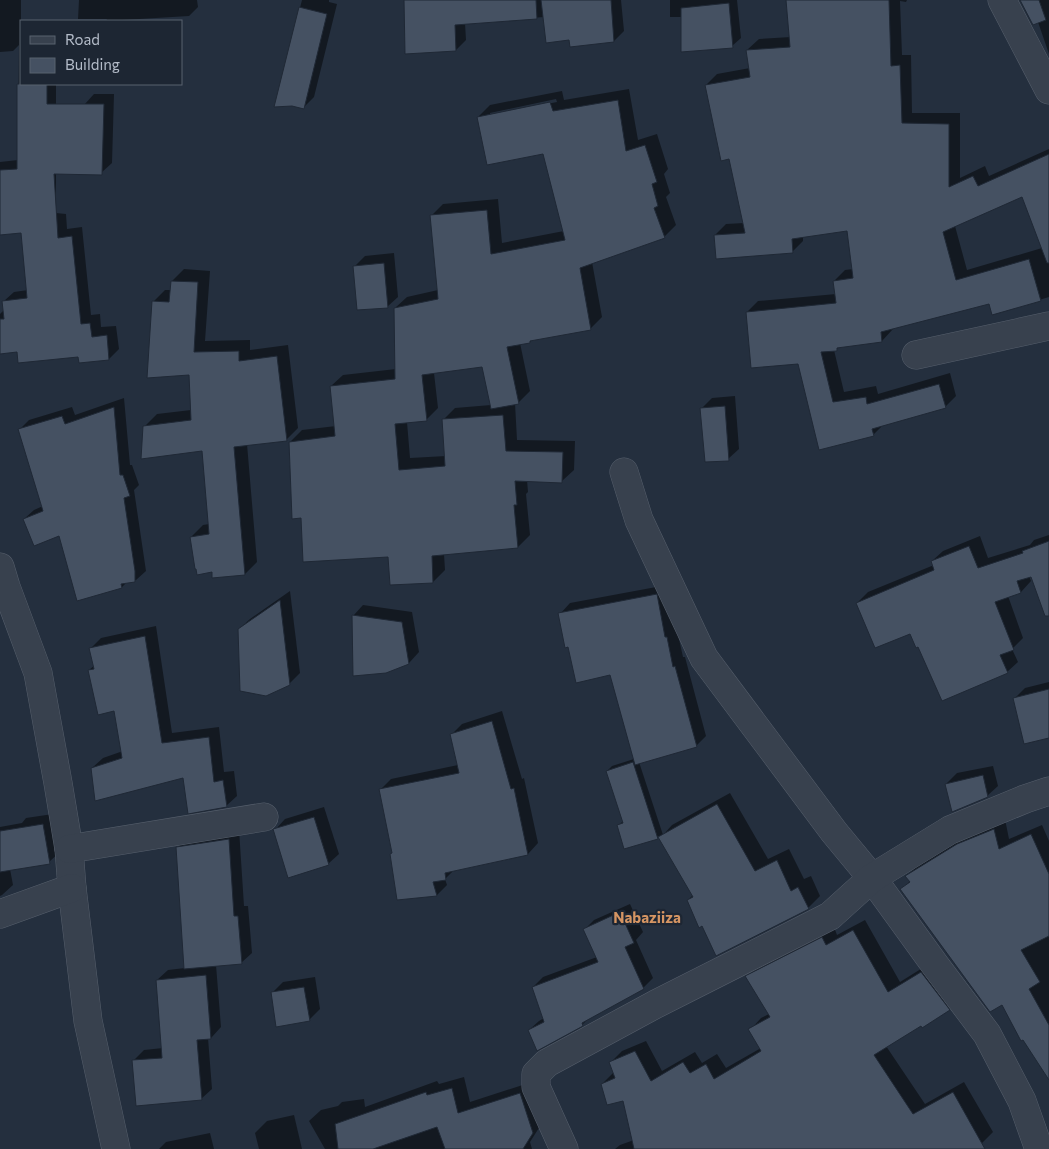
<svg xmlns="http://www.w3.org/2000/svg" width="1049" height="1149" font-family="Commissioner,sans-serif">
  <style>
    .shadow { fill: #0007; fill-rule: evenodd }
    .building { fill: #455162; stroke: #1f2835 }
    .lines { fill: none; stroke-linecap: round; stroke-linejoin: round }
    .street-casing { stroke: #565f6c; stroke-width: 29 }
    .street { stroke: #38414e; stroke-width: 28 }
    .labels { text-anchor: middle; stroke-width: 4.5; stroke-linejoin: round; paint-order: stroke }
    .quarter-label { font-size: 15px; font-weight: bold; fill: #d59563; stroke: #1d2633 }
  </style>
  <rect width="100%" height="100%" fill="#242f3e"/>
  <g class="shadow">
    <polygon points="0,0 21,0 21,84 56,84 56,213 66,214 67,229 82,227 91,315 100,314 101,327 116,326 119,349 109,359 18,351 0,353 0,314 4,310 4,301 14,292 28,290 22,231 0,233 0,162 18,160 19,45 13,51 0,52"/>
    <polygon points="79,0 197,0 198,7 189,16 106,21 107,19 78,19"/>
    <polygon points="302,0 329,0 329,2 337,4 314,97 303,108 292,105 275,106"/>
    <polygon points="405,0 621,0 624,31 614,41 570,38 544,17 465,23 466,40 456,50"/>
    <polygon points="670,0 737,0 741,38 732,46 682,17 670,17"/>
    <path d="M 787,0 L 907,0 L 906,2 L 900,1 L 902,55 L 911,55 L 912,113 L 960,113 L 960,178 L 985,166 L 989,176 L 1049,149 L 1049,297 L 993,314 L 989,303 L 892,328 L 893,329 L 882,341 L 839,346 L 836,350 L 834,350 L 844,392 L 876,386 L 878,394 L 950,373 L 956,396 L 945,407 L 883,425 L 873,435 L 820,448 L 799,363 L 747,312 L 758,301 L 836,294 L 834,281 L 845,270 L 853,269 L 849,229 L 803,236 L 803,241 L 792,252 L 715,235 L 726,224 L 744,223 L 730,158 L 706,85 L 717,74 L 750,68 L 747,50 L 759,39 L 791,37 ZM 1022,195 L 1042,248 L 967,270 L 955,226 Z"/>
    <polygon points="1021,0 1049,0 1049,54 1038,22"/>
    <path d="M 629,89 L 638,140 L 657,134 L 668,169 L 664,174 L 670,193 L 666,197 L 676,225 L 664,237 L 592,262 L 602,317 L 590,329 L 532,339 L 530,342 L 520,343 L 530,391 L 518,403 L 515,403 L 517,440 L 575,441 L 574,470 L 562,481 L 527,480 L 528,492 L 526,494 L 530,535 L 518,547 L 444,554 L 445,570 L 433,582 L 389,555 L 302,517 L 290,442 L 302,430 L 336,426 L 331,386 L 343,375 L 396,369 L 395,308 L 407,297 L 438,290 L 431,216 L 443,204 L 498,199 L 502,243 L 564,231 L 544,152 L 478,117 L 490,105 L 562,91 L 564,100 ZM 556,99 L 557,102 L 490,115 L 490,113 ZM 483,366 L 491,405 L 455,408 L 443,420 L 446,456 L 410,458 L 407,422 L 426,420 L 438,408 L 434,373 Z"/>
    <polygon points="94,94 114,94 112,163 101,173 84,105"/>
    <polygon points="394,253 398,297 387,307 355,266 365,256"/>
    <polygon points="184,269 210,271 205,341 250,340 250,350 288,345 298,428 286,440 247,444 257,562 245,574 213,570 191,537 203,525 209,524 203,450 145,426 157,414 191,410 190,374 153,302 165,290 171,290 172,281"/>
    <polygon points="735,396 739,449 728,459 702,408 712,398"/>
    <polygon points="124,398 130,465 132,465 139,485 134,490 146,571 136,580 127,582 122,587 60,534 24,519 34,510 43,506 19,430 29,420 72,407 75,415"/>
    <polygon points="1049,535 1049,569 1029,576 1031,581 1021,592 1008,596 1023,638 1012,649 1018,662 1007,672 911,632 857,603 868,592 934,565 932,561 943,551 980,536 988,558 1030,545 1034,540"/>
    <polygon points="667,585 683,657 685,657 706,736 696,746 639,762 663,835 672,825 730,793 768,859 789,849 804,879 811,876 820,896 808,908 688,900 693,895 659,836 657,838 619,825 624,820 607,771 612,766 634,759 611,674 560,614 570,603"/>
    <polygon points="290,591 300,673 289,684 239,629 250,619"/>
    <polygon points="363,605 412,612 419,652 409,663 353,616"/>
    <polygon points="156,626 172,733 219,727 224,772 234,771 237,796 226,806 184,776 92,768 103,758 123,751 115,710 89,670 95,665 91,648 101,638"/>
    <polygon points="1049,682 1049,737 1014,699 1025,688"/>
    <polygon points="502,711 522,779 524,778 538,843 528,854 454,870 445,879 447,885 437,895 399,899 393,853 380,790 391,779 458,765 452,734 462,724"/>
    <polygon points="993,766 998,786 987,796 946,784 957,773"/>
    <polygon points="324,807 339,854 328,864 275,830 285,819"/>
    <polygon points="53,814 60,852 49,862 10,869 13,885 2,895 0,896 0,827 22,823 26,818"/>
    <polygon points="1005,819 1009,839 1042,825 1049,841 1049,1075 1003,1003 901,890 910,881 907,876 917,866 969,834"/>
    <polygon points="239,829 244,906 248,906 252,953 241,963 216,965 221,1027 211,1038 208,1038 212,1089 201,1099 133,1061 144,1050 163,1048 157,980 168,970 185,968 177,848 188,837"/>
    <polygon points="630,904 643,932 636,940 653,978 643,988 590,1017 582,1025 529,1030 539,1021 544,1018 533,987 543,977 597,957 584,930 594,920"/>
    <polygon points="865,920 900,982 932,962 960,998 949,1009 921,1024 886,1046 925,1104 964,1082 993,1132 982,1143 971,1149 615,1149 620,1145 634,1140 623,1099 602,1084 614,1072 611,1062 622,1051 646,1041 662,1071 695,1052 702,1063 717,1054 726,1068 761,1048 750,1030 761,1018 769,1014 747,977 758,966 834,927 837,935"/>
    <polygon points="315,977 320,1009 309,1020 272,993 283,982"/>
    <polygon points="464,1077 470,1102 532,1082 544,1120 530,1142 532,1149 325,1149 309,1121 321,1110 338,1106 342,1102 364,1099 365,1107 437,1081 439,1084"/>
    <polygon points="294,1115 302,1149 259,1149 255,1133 267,1121"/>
    <polygon points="210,1133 214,1149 159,1149 166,1142"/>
  </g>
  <g class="building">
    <polygon points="404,0 536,0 537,19 455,25 456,51 405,54"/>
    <polygon points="541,0 611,0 614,42 570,47 569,40 546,43"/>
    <polygon points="786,0 889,0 891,66 900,65 902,123 949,124 949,187 973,176 978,186 1049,154 1049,263 1047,263 1022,197 943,232 956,280 1029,259 1041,301 992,315 989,304 881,332 882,342 837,348 837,351 821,352 833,402 866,397 867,404 939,384 946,408 872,429 874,436 819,450 798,364 751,368 746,312 836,303 833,281 853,278 847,231 792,239 793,253 716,259 714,235 745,233 729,159 721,161 705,85 750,77 746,50 790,47"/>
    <polygon points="1020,0 1039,0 1046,20 1033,25"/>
    <polygon points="729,3 733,48 681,52 681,8"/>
    <polygon points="299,7 327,14 304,109 292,106 274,107"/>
    <polygon points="17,84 47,84 47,104 104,104 102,175 54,174 58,238 72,236 81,324 90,323 92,337 107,335 109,360 79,363 78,357 18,363 17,352 0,354 0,319 4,319 2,301 27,298 21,233 0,235 0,170 17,169"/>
    <polygon points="618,100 626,151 645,145 657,182 652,184 658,206 654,208 665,238 580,268 591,330 530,341 530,343 507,347 519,404 491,409 482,367 422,375 427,421 395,424 399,470 445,466 442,419 503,415 506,451 563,452 562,483 515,481 517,505 514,505 518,548 432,556 433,583 390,585 388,557 303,562 301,518 292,519 289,442 335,436 330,386 395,379 394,308 438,299 430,215 487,210 491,254 565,240 543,154 487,165 477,117 550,102 553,111"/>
    <polygon points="384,263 388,308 357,310 353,266"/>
    <polygon points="171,281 198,282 194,352 239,351 239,361 277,356 287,441 234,447 245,575 212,578 212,572 197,575 196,569 195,569 190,537 209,534 202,451 141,459 143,426 191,420 189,375 147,378 152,301 169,302"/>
    <polygon points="725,406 729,461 705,462 700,408"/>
    <polygon points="114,407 120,475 123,475 130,496 124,498 135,571 135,582 121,584 122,588 77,601 59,536 34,546 23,519 43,511 18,429 62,416 65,424"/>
    <polygon points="1049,541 1049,616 1045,616 1031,577 1017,581 1021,593 995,602 1014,650 1000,655 1008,673 942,701 918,647 916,648 910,634 875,648 856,603 934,570 931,561 969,546 978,568 1023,553 1022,551"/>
    <polygon points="657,594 665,637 667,637 673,667 675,666 697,747 635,765 610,675 576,683 568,647 565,648 558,613"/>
    <polygon points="280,600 290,685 266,696 240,691 238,629"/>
    <polygon points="352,615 402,622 409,664 386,673 353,676"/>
    <polygon points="145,636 162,743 209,737 214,782 223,780 227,807 188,814 183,778 95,801 91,768 122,758 114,711 98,715 88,670 94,669 89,648"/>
    <polygon points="1049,689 1049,738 1024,744 1013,698"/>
    <polygon points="492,721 511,789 514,788 528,855 445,873 446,880 433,882 437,896 397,900 390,854 392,853 379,789 459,773 450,734"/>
    <polygon points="633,762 658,839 624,849 617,825 623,823 606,771"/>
    <polygon points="983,775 988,797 952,812 945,784"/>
    <polygon points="717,804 755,871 777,860 791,891 798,887 809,909 716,956 702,926 699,928 687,900 693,897 658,837"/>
    <polygon points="314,817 329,865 288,878 273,829"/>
    <polygon points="43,824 50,864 0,872 0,831"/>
    <polygon points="994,829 999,849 1031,834 1049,874 1049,936 1021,950 1040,982 1029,989 1049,1025 1049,1080 1023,1040 1021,1041 1002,1005 990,1012 900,889 910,882 905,876 957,844"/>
    <polygon points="229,839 234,916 238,916 242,964 184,969 176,847"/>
    <polygon points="620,912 634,943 625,947 644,989 582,1023 583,1026 537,1051 528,1030 544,1022 532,987 598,962 583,929"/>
    <polygon points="853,930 888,992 921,972 950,1010 922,1028 921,1026 874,1055 913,1114 953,1092 985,1149 634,1149 623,1101 607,1105 601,1084 615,1078 609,1062 635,1051 651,1081 683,1062 690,1073 706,1064 714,1079 761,1051 748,1029 770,1017 745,976 822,937 826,945"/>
    <polygon points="206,975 211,1039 197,1040 202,1100 136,1106 132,1060 162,1058 156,980"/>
    <polygon points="304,987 310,1021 276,1027 271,992"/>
    <polygon points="452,1088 458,1113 520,1093 533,1133 523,1149 445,1149 437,1127 373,1149 338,1149 335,1124 426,1092 427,1095"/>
  </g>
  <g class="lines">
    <defs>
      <g id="street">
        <polyline points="1002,0 1049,90"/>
        <polyline points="916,355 1049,326"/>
        <polyline points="624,472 639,520 704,658 834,832 872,878 935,965 987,1034 1022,1101 1039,1149"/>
        <polyline points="0,567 6,587 38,673 58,783 69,849 72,888 88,1021 116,1149"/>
        <polyline points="69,849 264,817"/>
        <polyline points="0,914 72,888"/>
        <polyline points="564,1149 536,1087 536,1074 547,1063 656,1004 830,916 872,878 950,830 1025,799 1049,791"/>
      </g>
    </defs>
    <use href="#street" class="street-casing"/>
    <use href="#street" class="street"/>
  </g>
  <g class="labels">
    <g class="quarter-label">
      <text x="647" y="923">Nabaziiza</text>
    </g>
  </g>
  <rect x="20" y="20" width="162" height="65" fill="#1d2633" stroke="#59626f"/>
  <rect x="30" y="36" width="25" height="8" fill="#38414e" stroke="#59626f"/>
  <text x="65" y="45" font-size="15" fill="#b4bcc9">Road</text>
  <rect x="30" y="58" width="25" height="15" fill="#455162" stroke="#59626f"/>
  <text x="65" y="70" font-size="15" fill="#b4bcc9">Building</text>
</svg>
